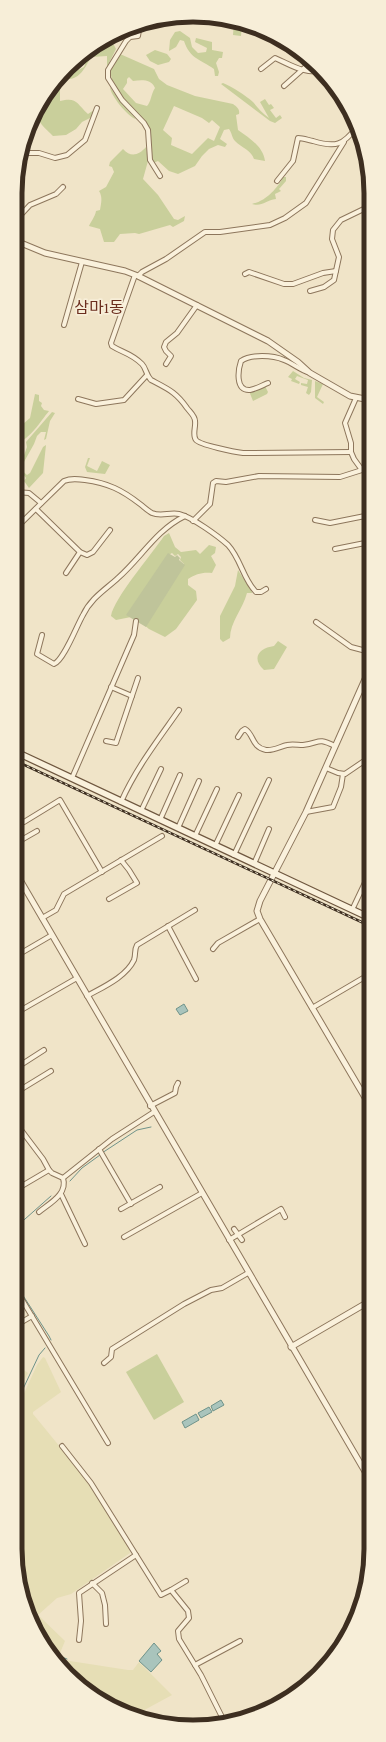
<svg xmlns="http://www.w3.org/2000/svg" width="386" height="1742" font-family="'Crimson Pro','Noto Sans KR',serif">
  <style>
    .farmland { fill: #e6deb5 }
    .green { fill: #c9cf9b; fill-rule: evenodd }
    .cemetery { fill: #bfc49a }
    .water { fill: #a9c4bc; stroke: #6f938a }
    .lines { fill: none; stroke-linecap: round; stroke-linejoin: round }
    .stream { stroke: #6f938a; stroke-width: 1 }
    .minor-casing { stroke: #8d765c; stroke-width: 6 }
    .tertiary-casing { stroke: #8d765c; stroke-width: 7 }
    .secondary-casing { stroke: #6f573f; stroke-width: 8 }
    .minor { stroke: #faf1dc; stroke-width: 4 }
    .tertiary { stroke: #faf1dc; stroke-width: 5 }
    .secondary { stroke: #faf1dc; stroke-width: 5.5 }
    .rail-casing { stroke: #3d2e20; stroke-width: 2.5 }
    .rail { stroke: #f7eed8; stroke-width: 1; stroke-dasharray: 3; stroke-linecap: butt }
    .labels { text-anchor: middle; stroke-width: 3.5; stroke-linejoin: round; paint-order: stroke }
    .quarter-label { font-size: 16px; fill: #6b2e1e; stroke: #f7eed8 }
    .rim { fill: none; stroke: #3d2e20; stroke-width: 5 }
  </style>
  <rect width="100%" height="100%" fill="#f0e4c8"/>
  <g class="farmland">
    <polygon points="43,1357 45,1358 61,1392 33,1412 33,1414 83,1475 129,1548 130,1553 71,1594 57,1598 38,1615 65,1641 60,1653 50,1649 28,1617 15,1549 15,1413 37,1365"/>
    <polygon points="15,1364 28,1373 15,1398"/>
    <polygon points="53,1654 70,1661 128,1670 133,1670 139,1662 172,1695 137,1714 136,1712 131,1715 125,1713 67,1675"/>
  </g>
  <g class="green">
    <polygon points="234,22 242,24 241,36 233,35"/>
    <path d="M 180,31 L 190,38 L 192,47 L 198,53 L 206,52 L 207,48 L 195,42 L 196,38 L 212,42 L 212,50 L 223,52 L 222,58 L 219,58 L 216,63 L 219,72 L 218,76 L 215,76 L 214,69 C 200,59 190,59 184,41 L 180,40 L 176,47 L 169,51 L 170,40 L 175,32 Z"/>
    <path d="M 108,44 L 114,45 L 116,49 L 107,67 L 107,56 L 91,57 C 86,66 80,80 67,79 L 70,74 L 84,67 C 86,63 86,57 88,54 C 91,49 103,49 108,44 Z"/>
    <polygon points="155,50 167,54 171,59 169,62 158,65 150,61 146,55"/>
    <path d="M 120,54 L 154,69 L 159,79 L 167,85 L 195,96 L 233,104 C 237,107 240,109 239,114 L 236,115 L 238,130 C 249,138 263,146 265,161 L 254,159 C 251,150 242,148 235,141 C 232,138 232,133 229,129 L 224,130 L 220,139 L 227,144 L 225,147 L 218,145 L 209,149 L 202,156 L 195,166 L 178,174 L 169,171 L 158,161 L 153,163 C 150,152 152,141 150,130 L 120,95 L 112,81 L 110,70 ZM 129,77 L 133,81 C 142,80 151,79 155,88 C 151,94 151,102 147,106 L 136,103 L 123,89 L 127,83 L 127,79 ZM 174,106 L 202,118 L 209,123 L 212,120 L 220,127 L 214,141 L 208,138 L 192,154 L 171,145 L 172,138 L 163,130 Z"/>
    <path d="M 57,83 L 60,90 L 60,101 C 77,97 76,103 88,114 L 94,110 L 94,114 L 90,118 L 82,122 L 76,129 L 66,135 L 53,136 C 46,129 36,121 36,111 L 42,110 L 42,102 L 52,93 L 51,91 Z"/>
    <path d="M 223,83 C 233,87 245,95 253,102 C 258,108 262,113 269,118 L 260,102 L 265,99 L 269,105 L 271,104 L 274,108 L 270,110 L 276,118 L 280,115 L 282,118 L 275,123 L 270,121 L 221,84 Z"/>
    <path d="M 110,87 L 119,100 L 136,119 C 128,117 110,95 110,87 Z"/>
    <path d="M 146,147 L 148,161 L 143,179 L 158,195 L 174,219 L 178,220 L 185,216 L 184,221 L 173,227 L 170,225 L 139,234 L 135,233 L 120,234 L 114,242 L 104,242 L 100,229 L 89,226 C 91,221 95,217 96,211 L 100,210 C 101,204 103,197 99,191 L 106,187 L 114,172 L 112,167 L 109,166 L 110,162 L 123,149 C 131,158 139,155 146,147 Z"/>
    <path d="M 283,177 L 286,177 L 286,181 L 279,189 L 281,191 L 275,194 L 276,199 C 266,200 262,207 252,204 C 254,203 257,203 260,201 C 268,198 280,185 283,177 Z"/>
    <polygon points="16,354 24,355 16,398"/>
    <polygon points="293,371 304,378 312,380 311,392 309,395 306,393 308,387 301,385 301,383 307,384 308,380 297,376 295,379 300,382 299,384 291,381 292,379 288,377"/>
    <polygon points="315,381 323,384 317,397 324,402 323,404 315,398"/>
    <polygon points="265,386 268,392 267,394 253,401 249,391"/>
    <path d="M 35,394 L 39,395 L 39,401 L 42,403 L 41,406 L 44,410 L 49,411 C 40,422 30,439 16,444 L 16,430 L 30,418 Z"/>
    <polygon points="52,412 55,413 50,421 46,439 44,440 46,432 41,432 37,436 34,444 20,469 27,475 30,473 43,447 46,445 43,473 29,488 24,481 26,478 19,469 27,447 26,442"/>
    <polygon points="88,458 90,458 87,466 97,471 102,461 110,465 105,474 87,472 85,467"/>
    <path d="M 169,533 L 175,547 L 181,552 L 196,550 L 200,554 L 209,545 L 216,547 L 215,553 L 211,556 L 216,565 L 212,573 C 202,572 196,574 188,579 L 188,585 L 196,591 L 197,600 L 176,629 L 165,637 L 149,629 L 143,624 L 184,564 L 180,560 L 181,557 L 178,554 L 175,556 L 172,553 L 167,556 L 131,617 L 116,620 L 111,616 C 114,598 152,554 164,536 Z"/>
    <path d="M 238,570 L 252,592 L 252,593 L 247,593 C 243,609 230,622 230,638 L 223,642 L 220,639 L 220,616 L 235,586 Z"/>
    <path d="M 278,641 L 287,647 L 274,669 L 264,670 C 251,658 259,648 274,646 Z"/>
    <polygon points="157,1354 184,1402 154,1420 126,1372"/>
  </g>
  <polygon class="cemetery" points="168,553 175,557 177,555 180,558 179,560 185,565 146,627 126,615"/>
  <g class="water">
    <polygon points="184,1004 188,1011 180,1015 176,1009"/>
    <polygon points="221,1400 224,1405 213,1411 211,1406"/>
    <polygon points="209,1407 212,1412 201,1418 198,1413"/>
    <polygon points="196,1414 199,1420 185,1428 182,1422"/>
    <polygon points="154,1643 161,1651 157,1654 162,1660 151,1672 139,1661"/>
  </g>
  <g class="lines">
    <g class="stream">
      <polyline points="102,1153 137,1130 151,1127"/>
      <polyline points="70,1181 82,1168 100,1155"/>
      <polyline points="16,1227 51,1196"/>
      <polyline points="15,1283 49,1336 51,1340"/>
      <polyline points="15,1406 39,1355 45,1348"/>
      <polyline points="50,1650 54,1654 67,1659"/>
    </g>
    <defs>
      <g id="minor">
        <polyline points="140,24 138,36 130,37 126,41 108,70 108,78 122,100 144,123 148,130 150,160 160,176"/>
        <path d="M 261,69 L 275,58 C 291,65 304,74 322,71"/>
        <polyline points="284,86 311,62"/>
        <polyline points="22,153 39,153 55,158 67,155 85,140 97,108"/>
        <path d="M 277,181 L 293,161 L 298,138 C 303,138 308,140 313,141 C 336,148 343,145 357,127"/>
        <polyline points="16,220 30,205 56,194 63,187"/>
        <polyline points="245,274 249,272 284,284 293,284 323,273 336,271"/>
        <path d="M 135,275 L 111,343 L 112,346 C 123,353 131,353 142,364 C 146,368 146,375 151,380 C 168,389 176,392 187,408 C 190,412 195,416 195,421 C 196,427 192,435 196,440 C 200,445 235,452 243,453 L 351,452"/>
        <polyline points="138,276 142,272 166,259 205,232 220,232 270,225 285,218 306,203 344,142"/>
        <polyline points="310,291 324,287 334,280 339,257 332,239 333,230 341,220 370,206"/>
        <polyline points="64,325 82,262"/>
        <polyline points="166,364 171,356 166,351 164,347 166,342 177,333 197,305"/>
        <path d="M 268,383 C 263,385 256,389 250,390 C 235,391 238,370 241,361 C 251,354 273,355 284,360 C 294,364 300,370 310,373"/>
        <polyline points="356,398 345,423 351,443 351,452 354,459 362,470 370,472"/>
        <polyline points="78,399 96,404 124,400 147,375"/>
        <polyline points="16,492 29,493 41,503"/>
        <polyline points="36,509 80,552 87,555 93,552 110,530"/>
        <polyline points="315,520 330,523 370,515"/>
        <polyline points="193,521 210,504 213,483 216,481 226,482 259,476 340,477 362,470"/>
        <path d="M 16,528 L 64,481 C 71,478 78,479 85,480 C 108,483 122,490 140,504 C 144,507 148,511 152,513 C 161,517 170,512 179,514 C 192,517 218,536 228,545 C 241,559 243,579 256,592 L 261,592 L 266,589"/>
        <polyline points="335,549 370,542"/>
        <polyline points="66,573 80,552"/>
        <polyline points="316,622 351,647 370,652"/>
        <path d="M 42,635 L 37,654 L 54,664 C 64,660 77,625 83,615 C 91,598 105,590 118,578 C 141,558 156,530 185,516"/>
        <polyline points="111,687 132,696"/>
        <path d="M 238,737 L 242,731 L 245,729 C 254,734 251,747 266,750 C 274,751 281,746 287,745 C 292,744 298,745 303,745 C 321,743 316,737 335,746"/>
        <polyline points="106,741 116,743 138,678"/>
        <polyline points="326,768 338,773 345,774 370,757"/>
        <polyline points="72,778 134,635 136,621"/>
        <path d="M 121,802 C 136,768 158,740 179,710"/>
        <polyline points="141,811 161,769"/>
        <polyline points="306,812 333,807 341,787 343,774"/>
        <polyline points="160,820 180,775"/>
        <polyline points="24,822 60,800 102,872"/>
        <polyline points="178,828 199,781"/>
        <polyline points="195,836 217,789"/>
        <polyline points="16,843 37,831"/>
        <polyline points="215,846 239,795"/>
        <polyline points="234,855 269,780"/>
        <polyline points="254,864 269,829"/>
        <polyline points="109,899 137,883 129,870 121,860"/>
        <polyline points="352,910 370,872"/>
        <polyline points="42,918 56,910 64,894 162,836"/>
        <polyline points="168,926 196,979"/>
        <polyline points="213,949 218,943 260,919"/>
        <polyline points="16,956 52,935"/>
        <path d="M 87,996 C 103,987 126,977 134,960 C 136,954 134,950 137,945 L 195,910"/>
        <polyline points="312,1008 370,974"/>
        <polyline points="16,1013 77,978"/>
        <polyline points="16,1068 44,1050"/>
        <polyline points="15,1093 51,1071"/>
        <polyline points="150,1106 175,1093 176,1087 178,1083"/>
        <polyline points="15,1122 43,1159 49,1170"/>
        <polyline points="99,1149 131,1204"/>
        <polyline points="63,1178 112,1139 154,1112"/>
        <path d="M 15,1190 L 49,1170 L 52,1173 L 63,1178 C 68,1194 50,1203 39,1212"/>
        <polyline points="61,1194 85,1244"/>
        <polyline points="121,1209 160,1187"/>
        <polyline points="234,1229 242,1240"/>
        <polyline points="124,1237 202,1193"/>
        <polyline points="229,1240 281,1209 285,1217"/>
        <polyline points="15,1288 108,1443"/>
        <polyline points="15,1326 32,1316"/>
        <polyline points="104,1363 111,1357 112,1349 184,1304 211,1290 222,1288 248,1273"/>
        <polyline points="62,1446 91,1483 161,1595 171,1590 188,1611 189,1618 178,1631 179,1639 201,1675 224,1721"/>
        <polyline points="92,1583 102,1593 105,1605 106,1624"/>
        <polyline points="171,1590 186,1581"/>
        <polyline points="79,1640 81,1621 79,1593 136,1555"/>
        <polyline points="195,1665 240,1641"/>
      </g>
      <g id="tertiary">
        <polyline points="16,241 45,253 125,271 138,276 268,341 298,362 310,373 350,396 370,400"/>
        <polyline points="370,668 306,812 260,901 257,911 260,919 370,1106"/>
        <polyline points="16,873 370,1480"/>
        <polyline points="291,1347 370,1301"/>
      </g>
      <polyline id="secondary" points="16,752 370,918"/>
    </defs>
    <use href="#minor" class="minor-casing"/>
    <use href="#tertiary" class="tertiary-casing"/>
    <use href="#secondary" class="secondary-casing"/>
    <use href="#minor" class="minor"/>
    <use href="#tertiary" class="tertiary"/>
    <use href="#secondary" class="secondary"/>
    <defs>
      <polyline id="rail" points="16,761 370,926"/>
    </defs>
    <use href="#rail" class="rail-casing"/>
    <use href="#rail" class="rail"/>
  </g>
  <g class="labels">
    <g class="quarter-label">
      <text x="99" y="313">삼마1동</text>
    </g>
  </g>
  <path d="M0 0H386V1742H0ZM193 22H193A171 171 0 0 1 364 193V1549A171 171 0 0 1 193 1720H193A171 171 0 0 1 22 1549V193A171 171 0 0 1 193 22Z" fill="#f7eed8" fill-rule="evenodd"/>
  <path class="rim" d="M193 22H193A171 171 0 0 1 364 193V1549A171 171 0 0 1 193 1720H193A171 171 0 0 1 22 1549V193A171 171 0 0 1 193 22Z"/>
</svg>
